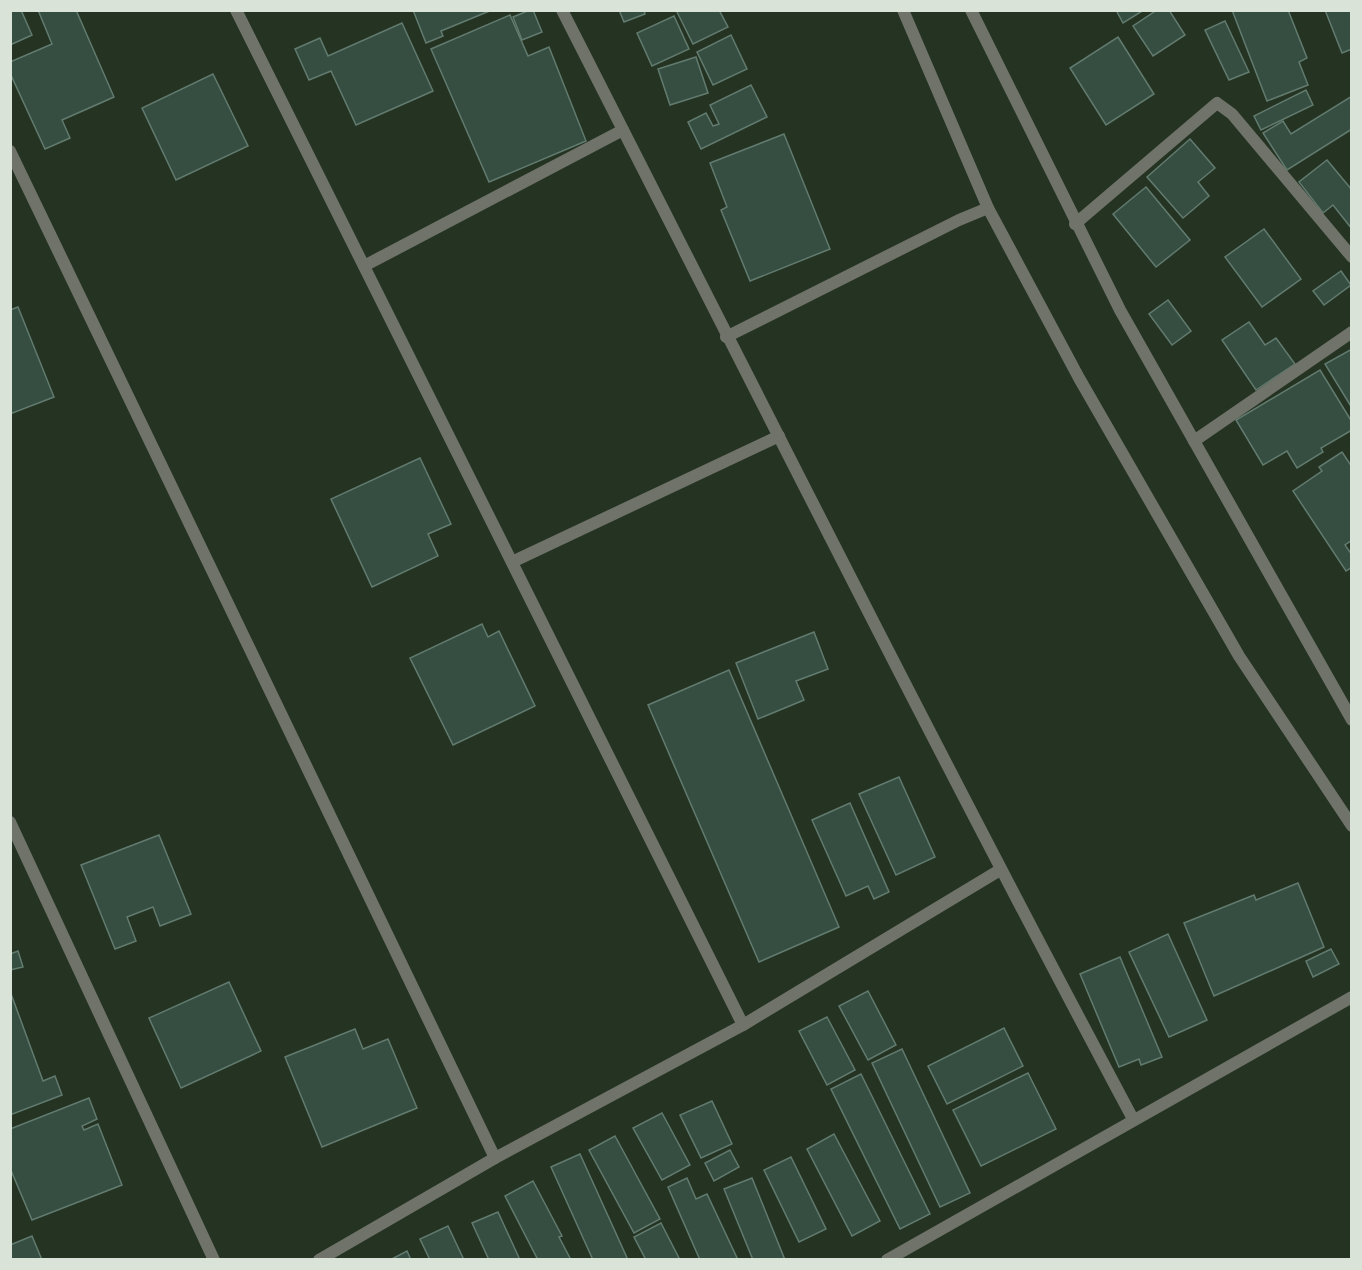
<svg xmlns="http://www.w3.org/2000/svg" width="1362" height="1270" font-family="Lato,sans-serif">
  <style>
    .building { fill: #364d42; stroke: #627b6f; stroke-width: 1.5 }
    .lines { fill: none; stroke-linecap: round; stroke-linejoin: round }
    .street { stroke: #707369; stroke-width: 12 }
  </style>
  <rect width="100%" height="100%" fill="#253323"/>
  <g class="building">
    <polygon points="10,10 21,10 32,35 10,45"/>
    <polygon points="38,10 76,10 114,97 62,120 70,138 45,149 10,73 10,62 52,44"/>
    <polygon points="413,10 492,10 441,31 443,36 426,43"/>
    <polygon points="530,10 533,10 542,32 522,40 513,17"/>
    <polygon points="619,10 644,10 645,14 624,22"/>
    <polygon points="679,10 719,10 728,27 693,44 677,12"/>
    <polygon points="1116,10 1144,10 1123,23"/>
    <polygon points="1157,10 1169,10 1185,35 1153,56 1133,26"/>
    <polygon points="1232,10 1288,10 1307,58 1299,62 1308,85 1267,101"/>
    <polygon points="1325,10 1352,10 1352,49 1342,53"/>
    <polygon points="510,15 528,56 549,47 586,141 489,182 431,49"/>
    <polygon points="674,16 689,49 652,66 637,33"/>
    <polygon points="1225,21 1249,72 1229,80 1205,30"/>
    <polygon points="402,23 433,91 356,125 331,71 309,80 295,49 320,38 328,56"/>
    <polygon points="731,35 747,69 713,85 697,52"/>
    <polygon points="1118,37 1154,94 1106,125 1070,68"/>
    <polygon points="696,57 708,93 670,105 658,69"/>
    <polygon points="213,74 248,146 176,180 142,108"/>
    <polygon points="751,85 767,117 701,149 688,122 706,113 713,126 719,124 710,105"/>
    <polygon points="1306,90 1313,105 1261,130 1254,116"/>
    <polygon points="1352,96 1352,129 1287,170 1263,133 1283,121 1291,134"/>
    <polygon points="784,134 830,249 750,281 721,210 727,207 710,163"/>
    <polygon points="1190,139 1215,168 1198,182 1209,196 1183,218 1147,177"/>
    <polygon points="1327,160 1352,190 1352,229 1333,205 1323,213 1299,182"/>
    <polygon points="1146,187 1190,240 1156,267 1113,214"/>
    <polygon points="1264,229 1301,279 1262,307 1225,257"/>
    <polygon points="1341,271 1351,285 1324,305 1313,291"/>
    <polygon points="1168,300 1191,331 1172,345 1149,314"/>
    <polygon points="18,307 54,397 10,414 10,310"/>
    <polygon points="1249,322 1265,345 1276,338 1295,364 1256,390 1222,340"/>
    <polygon points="1352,349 1352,408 1325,364"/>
    <polygon points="1320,370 1352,422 1352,430 1321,448 1323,452 1297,468 1287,451 1263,465 1236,420"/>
    <polygon points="1342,452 1352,467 1352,540 1345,545 1352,555 1352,567 1346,571 1293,491 1322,471 1319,467"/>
    <polygon points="420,458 451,524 428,534 438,556 372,587 331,499"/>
    <polygon points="482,624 488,637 499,631 535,706 453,745 410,658"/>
    <polygon points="814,632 828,669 796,681 804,700 758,719 736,663"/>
    <polygon points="729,670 839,927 759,962 648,705"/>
    <polygon points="899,777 935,857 896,875 859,794"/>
    <polygon points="850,803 889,892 874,899 868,886 846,896 812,820"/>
    <polygon points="159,835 191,914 160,926 153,907 127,917 136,941 115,949 81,865"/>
    <polygon points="1298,883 1324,947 1214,996 1184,923 1254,895 1256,900"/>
    <polygon points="1168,934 1207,1020 1169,1037 1129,952"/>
    <polygon points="1331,949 1339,964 1313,977 1306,961"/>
    <polygon points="18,951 23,967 10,970 10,954"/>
    <polygon points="1120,957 1162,1057 1141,1065 1139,1059 1119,1067 1080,974"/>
    <polygon points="229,982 261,1051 181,1088 149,1018"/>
    <polygon points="10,991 43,1081 55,1076 62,1095 10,1115"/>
    <polygon points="868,991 896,1045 868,1060 839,1006"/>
    <polygon points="827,1017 855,1070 827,1085 799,1031"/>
    <polygon points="1004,1028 1023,1066 947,1104 928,1066"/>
    <polygon points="355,1029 363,1049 388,1039 417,1108 322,1147 285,1057"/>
    <polygon points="902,1049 970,1193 940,1207 872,1063"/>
    <polygon points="1028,1073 1056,1129 981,1166 953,1110"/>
    <polygon points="861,1074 930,1214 900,1229 831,1089"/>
    <polygon points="89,1098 97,1119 82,1126 84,1130 98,1124 122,1185 32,1220 10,1168 10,1129"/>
    <polygon points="712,1101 732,1144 701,1158 680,1115"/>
    <polygon points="662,1113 690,1165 662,1180 633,1128"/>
    <polygon points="834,1134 880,1221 852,1236 807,1149"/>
    <polygon points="615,1136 660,1219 634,1233 589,1150"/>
    <polygon points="730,1150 739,1167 714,1181 705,1163"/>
    <polygon points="580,1154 628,1260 593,1260 551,1167"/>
    <polygon points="791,1157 826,1229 799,1242 764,1170"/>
    <polygon points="687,1178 696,1199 707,1194 738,1260 700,1260 668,1187"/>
    <polygon points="752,1178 785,1260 753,1260 724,1189"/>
    <polygon points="533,1181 562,1236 559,1237 571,1260 538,1260 505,1196"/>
    <polygon points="498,1212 520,1260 489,1260 472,1223"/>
    <polygon points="661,1223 680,1260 646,1260 634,1237"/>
    <polygon points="448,1226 464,1260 430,1260 420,1239"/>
    <polygon points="32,1236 42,1260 10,1260 10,1245"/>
    <polygon points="407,1251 411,1260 390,1260"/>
  </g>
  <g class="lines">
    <g class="street">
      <polyline points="236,10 743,1025"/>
      <path d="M 562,10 C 751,381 937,752 1133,1119"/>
      <polyline points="903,10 988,208 1079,378 1239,656 1352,826"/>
      <polyline points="971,10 1120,310 1352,720"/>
      <polyline points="10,151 495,1158"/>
      <polyline points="1075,224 1217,103 1232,114 1352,257"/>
      <polyline points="364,266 623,130"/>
      <polyline points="726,337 959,220 988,208"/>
      <polyline points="1194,441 1352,332"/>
      <polyline points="512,562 779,436"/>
      <polyline points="10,822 214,1260"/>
      <polyline points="319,1260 495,1158 743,1025 1000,870"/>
      <polyline points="887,1260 1352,997"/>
    </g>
  </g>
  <rect width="1362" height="1270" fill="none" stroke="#dae3d8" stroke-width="24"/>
</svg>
